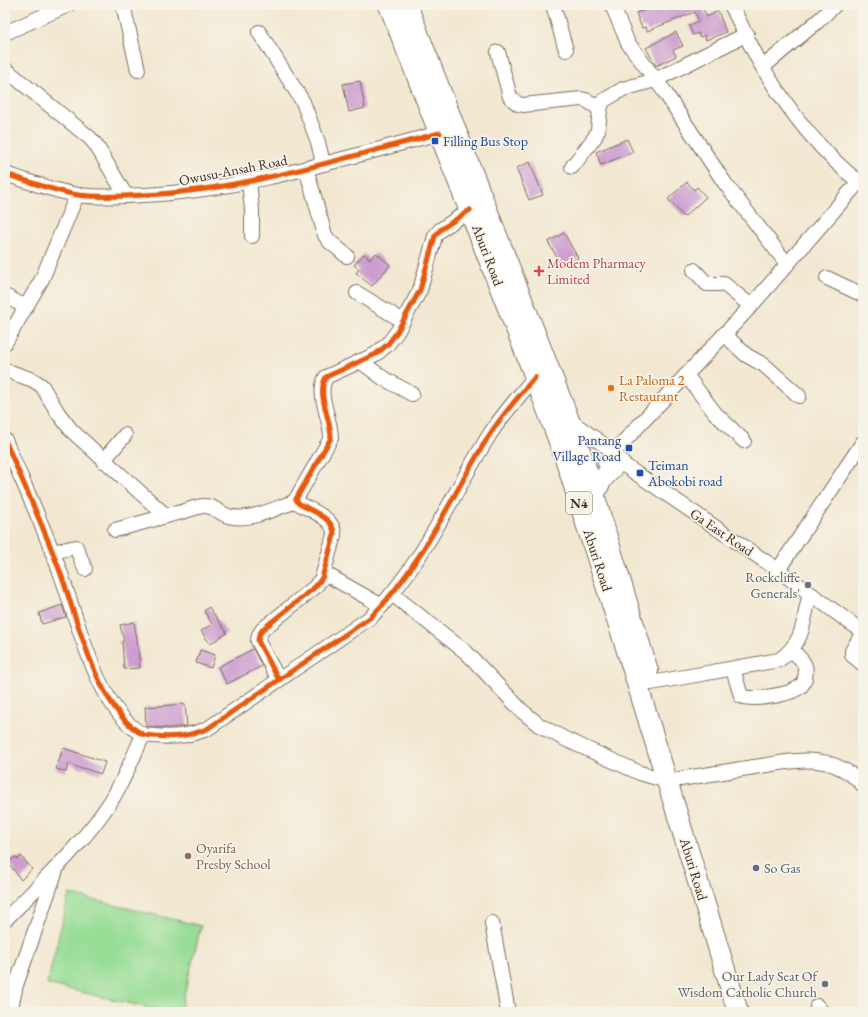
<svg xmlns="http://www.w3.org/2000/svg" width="868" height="1017" font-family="'EB Garamond',serif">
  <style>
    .green { fill: #98dd95; stroke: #6a845a }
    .building { fill: #cc9ed0 }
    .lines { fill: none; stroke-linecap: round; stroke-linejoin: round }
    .minor-casing { stroke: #7b6c5d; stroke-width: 16 }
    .highway-casing { stroke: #7b6c5d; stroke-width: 22 }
    .minor { stroke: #fff; stroke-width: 14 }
    .highway { stroke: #fff; stroke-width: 20 }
    .cycleway-casing { stroke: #f7f3e8; stroke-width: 8 }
    .cycleway { stroke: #e8590c; stroke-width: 5 }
    .transit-dot { fill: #1a4fb4; stroke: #f7f3e8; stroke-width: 1.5 }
    .health-dot { fill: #e0444e; stroke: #f7f3e8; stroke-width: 1.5 }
    .food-dot { fill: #e8710a; stroke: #f7f3e8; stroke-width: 1.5 }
    .worship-dot { fill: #6b7280; stroke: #f7f3e8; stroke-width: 1.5 }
    .education-dot { fill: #8d6e63; stroke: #f7f3e8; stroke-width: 1.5 }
    .service-dot { fill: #5c6f8a; stroke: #f7f3e8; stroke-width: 1.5 }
    .labels { text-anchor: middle; stroke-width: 3.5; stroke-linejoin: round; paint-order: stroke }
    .shield { fill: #f7f3e8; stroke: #73665b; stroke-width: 1 }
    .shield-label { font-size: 13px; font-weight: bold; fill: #3b2a1e }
    .transit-label { font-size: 14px; fill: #164399; stroke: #f7f3e8; text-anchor: start }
    .street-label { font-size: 14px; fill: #3b2a1e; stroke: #f7f3e8 }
    .health-label { font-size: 14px; fill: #be3a42; stroke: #f7f3e8; text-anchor: start }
    .food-label { font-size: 14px; fill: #c56008; stroke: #f7f3e8; text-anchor: start }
    .worship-label { font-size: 14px; fill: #5b616d; stroke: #f7f3e8; text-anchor: end }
    .education-label { font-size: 14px; fill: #785e54; stroke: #f7f3e8; text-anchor: start }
    .service-label { font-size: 14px; fill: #4e5e75; stroke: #f7f3e8; text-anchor: start }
  </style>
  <rect width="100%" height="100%" fill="#f7f3e8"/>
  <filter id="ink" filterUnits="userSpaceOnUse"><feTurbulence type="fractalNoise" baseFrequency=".025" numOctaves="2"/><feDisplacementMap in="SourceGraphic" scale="8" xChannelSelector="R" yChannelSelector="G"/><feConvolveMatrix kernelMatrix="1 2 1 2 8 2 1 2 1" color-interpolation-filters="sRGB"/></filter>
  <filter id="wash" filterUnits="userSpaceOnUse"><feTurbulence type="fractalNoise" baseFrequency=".012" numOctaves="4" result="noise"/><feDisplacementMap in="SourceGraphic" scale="16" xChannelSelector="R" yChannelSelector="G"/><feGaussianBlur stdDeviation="0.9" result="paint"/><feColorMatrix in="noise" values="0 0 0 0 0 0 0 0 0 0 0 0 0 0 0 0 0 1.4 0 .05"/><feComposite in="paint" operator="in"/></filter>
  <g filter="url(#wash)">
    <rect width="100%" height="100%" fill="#f2e8d1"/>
    <polygon class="green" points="69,894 201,926 180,1012 165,1012 47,984"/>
    <g id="blocks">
      <g class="building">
        <polygon points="650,5 712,5 703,9 707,17 718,11 726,32 706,40 704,35 700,37 698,33 693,35 689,26 699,21 695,12 647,31 646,27 642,28 636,13 646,10 645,7"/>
        <polygon points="676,32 683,46 673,50 676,56 656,66 646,48"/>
        <polygon points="360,81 365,108 349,112 343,84"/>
        <polygon points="627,139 633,152 601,165 596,152"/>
        <polygon points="530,162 543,195 529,200 516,168"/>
        <polygon points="687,182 694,190 697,187 706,197 684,217 668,199"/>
        <polygon points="564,233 578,258 562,266 548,242"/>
        <polygon points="376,253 390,265 372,286 356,273 359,269 354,265 364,254 370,259"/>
        <polygon points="62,605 66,617 42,624 39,613"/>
        <polygon points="209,607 227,633 210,644 201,631 212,624 204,611"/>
        <polygon points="134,622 137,639 140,668 124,669 122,641 124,641 120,625"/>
        <polygon points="253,649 262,666 227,684 218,667"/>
        <polygon points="200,650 215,655 211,668 196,663"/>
        <polygon points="185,704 187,726 168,728 146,726 145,707"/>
        <polygon points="63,748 105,762 101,774 83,768 81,769 69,763 66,772 56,769"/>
        <polygon points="21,856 32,869 21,880 8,862 15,857 18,859"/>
      </g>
    </g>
  </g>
  <g filter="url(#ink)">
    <use href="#blocks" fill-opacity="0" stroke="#7b6c5d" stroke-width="1"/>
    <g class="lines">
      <defs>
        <g id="minor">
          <polyline points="123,5 138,70"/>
          <polyline points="553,5 566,50"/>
          <polyline points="612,5 628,43 664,91 724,182 787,264"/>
          <path d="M 731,5 C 742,26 751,48 763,68 C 789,111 819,151 859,182"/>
          <polyline points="259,32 303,102 318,142 323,163"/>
          <polyline points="5,33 68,5"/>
          <polyline points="498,52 510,97 518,104 523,105 581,99 586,100 600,109"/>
          <polyline points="763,67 818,21 835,5"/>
          <polyline points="5,69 90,138 96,145 126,196"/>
          <polyline points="572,167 595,137 598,130 600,109 603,101 623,89 655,80 747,34"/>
          <polyline points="306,168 325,235 329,241 347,256"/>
          <path d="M 5,174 C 28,181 53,191 78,195 C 99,198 122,196 144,195 C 245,190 343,158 440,133"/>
          <polyline points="249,181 252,210 252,236"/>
          <polyline points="694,270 707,284 724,284 751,306"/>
          <polyline points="827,278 863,295"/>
          <polyline points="357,293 403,321"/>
          <polyline points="5,296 26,307"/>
          <polyline points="724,334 746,355 764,365 799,396"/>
          <polyline points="5,343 42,279 77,195"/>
          <polyline points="360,361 383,378 412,394"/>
          <path d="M 5,370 L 33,380 L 42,386 L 58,413 L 72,431 L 164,514 C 178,516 189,508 203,506 C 213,505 219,513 228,516 C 250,522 276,508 296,501"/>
          <polyline points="686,375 715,413 744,441"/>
          <polyline points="569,420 614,452 618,461 778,570 863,632"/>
          <path d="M 5,440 C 23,483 43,525 59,569 C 77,616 96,708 142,734 C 145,736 150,735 154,736 C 174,738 188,736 207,729 L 371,617 C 423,565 451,496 490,434 C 503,414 520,395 535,377"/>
          <polyline points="103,461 125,435"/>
          <polyline points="605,463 614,452 751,306 863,177"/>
          <polyline points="115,530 170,515"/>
          <polyline points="52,552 76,547 85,569"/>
          <polyline points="778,570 863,442"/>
          <polyline points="324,573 382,606"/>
          <polyline points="392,594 467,653 522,711 539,725 565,739 640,773 667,781"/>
          <polyline points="863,632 852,651 852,655 863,664"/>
          <path d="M 733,669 L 741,696 C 752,701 791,695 801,686 C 805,682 807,672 805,666 C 803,660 796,654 791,650"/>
          <path d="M 279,680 L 258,641 L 259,635 L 263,629 L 315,587 L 322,578 L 334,535 C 335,518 311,511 298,503 L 296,499 L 331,438 C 331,418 316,395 326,377 L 376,354 L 388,344 L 397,332 L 420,290 L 435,236 L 440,230 L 470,210"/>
          <path d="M 651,683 L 779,660 C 806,641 802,622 810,594"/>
          <path d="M 680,779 C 705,775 729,771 754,767 C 795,761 830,750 863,785"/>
          <path d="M 5,920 C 41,883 83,844 111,801 C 124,780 133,757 143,735"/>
          <polyline points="492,923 508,1012"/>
          <polyline points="817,1006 822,1012"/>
          <polyline points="10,1012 16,985 56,870"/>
        </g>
        <g id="highway">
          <polyline points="389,5 535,377 564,455 629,657 738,1012"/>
          <polyline points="407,5 569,420 585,465 648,671"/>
          <polyline points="594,495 601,481 618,461"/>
        </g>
      </defs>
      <use href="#minor" class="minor-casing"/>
      <use href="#highway" class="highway-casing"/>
      <use href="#minor" class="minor"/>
      <use href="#highway" class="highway"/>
      <defs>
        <g id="cycleway">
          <path d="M 5,174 C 28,181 53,191 78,195 C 99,198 122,196 144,195 C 245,190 343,158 440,133"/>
          <path d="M 5,440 C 23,483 43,525 59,569 C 77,616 96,708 142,734 C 145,736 150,735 154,736 C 174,738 188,736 207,729 L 371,617 C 423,565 451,496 490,434 C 503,414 520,395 535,377"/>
          <path d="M 279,680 L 258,641 L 259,635 L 263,629 L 315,587 L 322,578 L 334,535 C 335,518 311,511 298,503 L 296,499 L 331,438 C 331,418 316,395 326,377 L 376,354 L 388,344 L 397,332 L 420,290 L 435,236 L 440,230 L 470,210"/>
        </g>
      </defs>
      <use href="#cycleway" class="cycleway-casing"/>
      <use href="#cycleway" class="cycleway"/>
    </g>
  </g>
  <g class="transit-dot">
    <rect x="431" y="137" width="8" height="8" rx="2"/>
    <rect x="625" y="444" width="8" height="8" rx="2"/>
    <rect x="636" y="469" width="8" height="8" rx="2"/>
  </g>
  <path class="health-dot" d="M537 265h4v4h4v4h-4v4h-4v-4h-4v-4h4z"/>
  <circle class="food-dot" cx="611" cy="388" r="4"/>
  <g class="worship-dot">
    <circle cx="808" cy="585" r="4"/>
    <circle cx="825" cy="984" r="4"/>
  </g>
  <circle class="education-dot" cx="188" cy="856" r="4"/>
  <circle class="service-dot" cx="756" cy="868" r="4"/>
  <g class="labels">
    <rect class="shield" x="566" y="492" width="26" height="22" rx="3"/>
    <g class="shield-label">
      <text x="579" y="508">N4</text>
    </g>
    <g class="transit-label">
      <text x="443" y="146">Filling Bus Stop</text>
      <text x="621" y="445" text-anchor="end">Pantang<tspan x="621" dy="16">Village Road</tspan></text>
      <text x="648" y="470">Teiman<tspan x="648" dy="16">Abokobi road</tspan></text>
    </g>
    <g class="street-label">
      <text transform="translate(233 170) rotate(-11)" y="5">Owusu-Ansah Road</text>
      <text transform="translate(488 255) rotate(69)" y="5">Aburi Road</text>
      <text transform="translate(722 532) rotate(34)" y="5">Ga East Road</text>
      <text transform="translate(598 560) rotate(72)" y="5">Aburi Road</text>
      <text transform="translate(694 869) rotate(73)" y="5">Aburi Road</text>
    </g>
    <g class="health-label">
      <text x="547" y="268">Modem Pharmacy<tspan x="547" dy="16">Limited</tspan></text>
    </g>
    <g class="food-label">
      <text x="619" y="385">La Paloma 2<tspan x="619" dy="16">Restaurant</tspan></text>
    </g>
    <g class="worship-label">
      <text x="800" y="582">Rockcliffe<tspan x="800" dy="16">Generals'</tspan></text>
      <text x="817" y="981">Our Lady Seat Of<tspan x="817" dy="16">Wisdom Catholic Church</tspan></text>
    </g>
    <g class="education-label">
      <text x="196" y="853">Oyarifa<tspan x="196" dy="16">Presby School</tspan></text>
    </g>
    <g class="service-label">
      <text x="764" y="873">So Gas</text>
    </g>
  </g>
  <rect width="868" height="1017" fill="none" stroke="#f7f3e8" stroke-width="20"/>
</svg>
